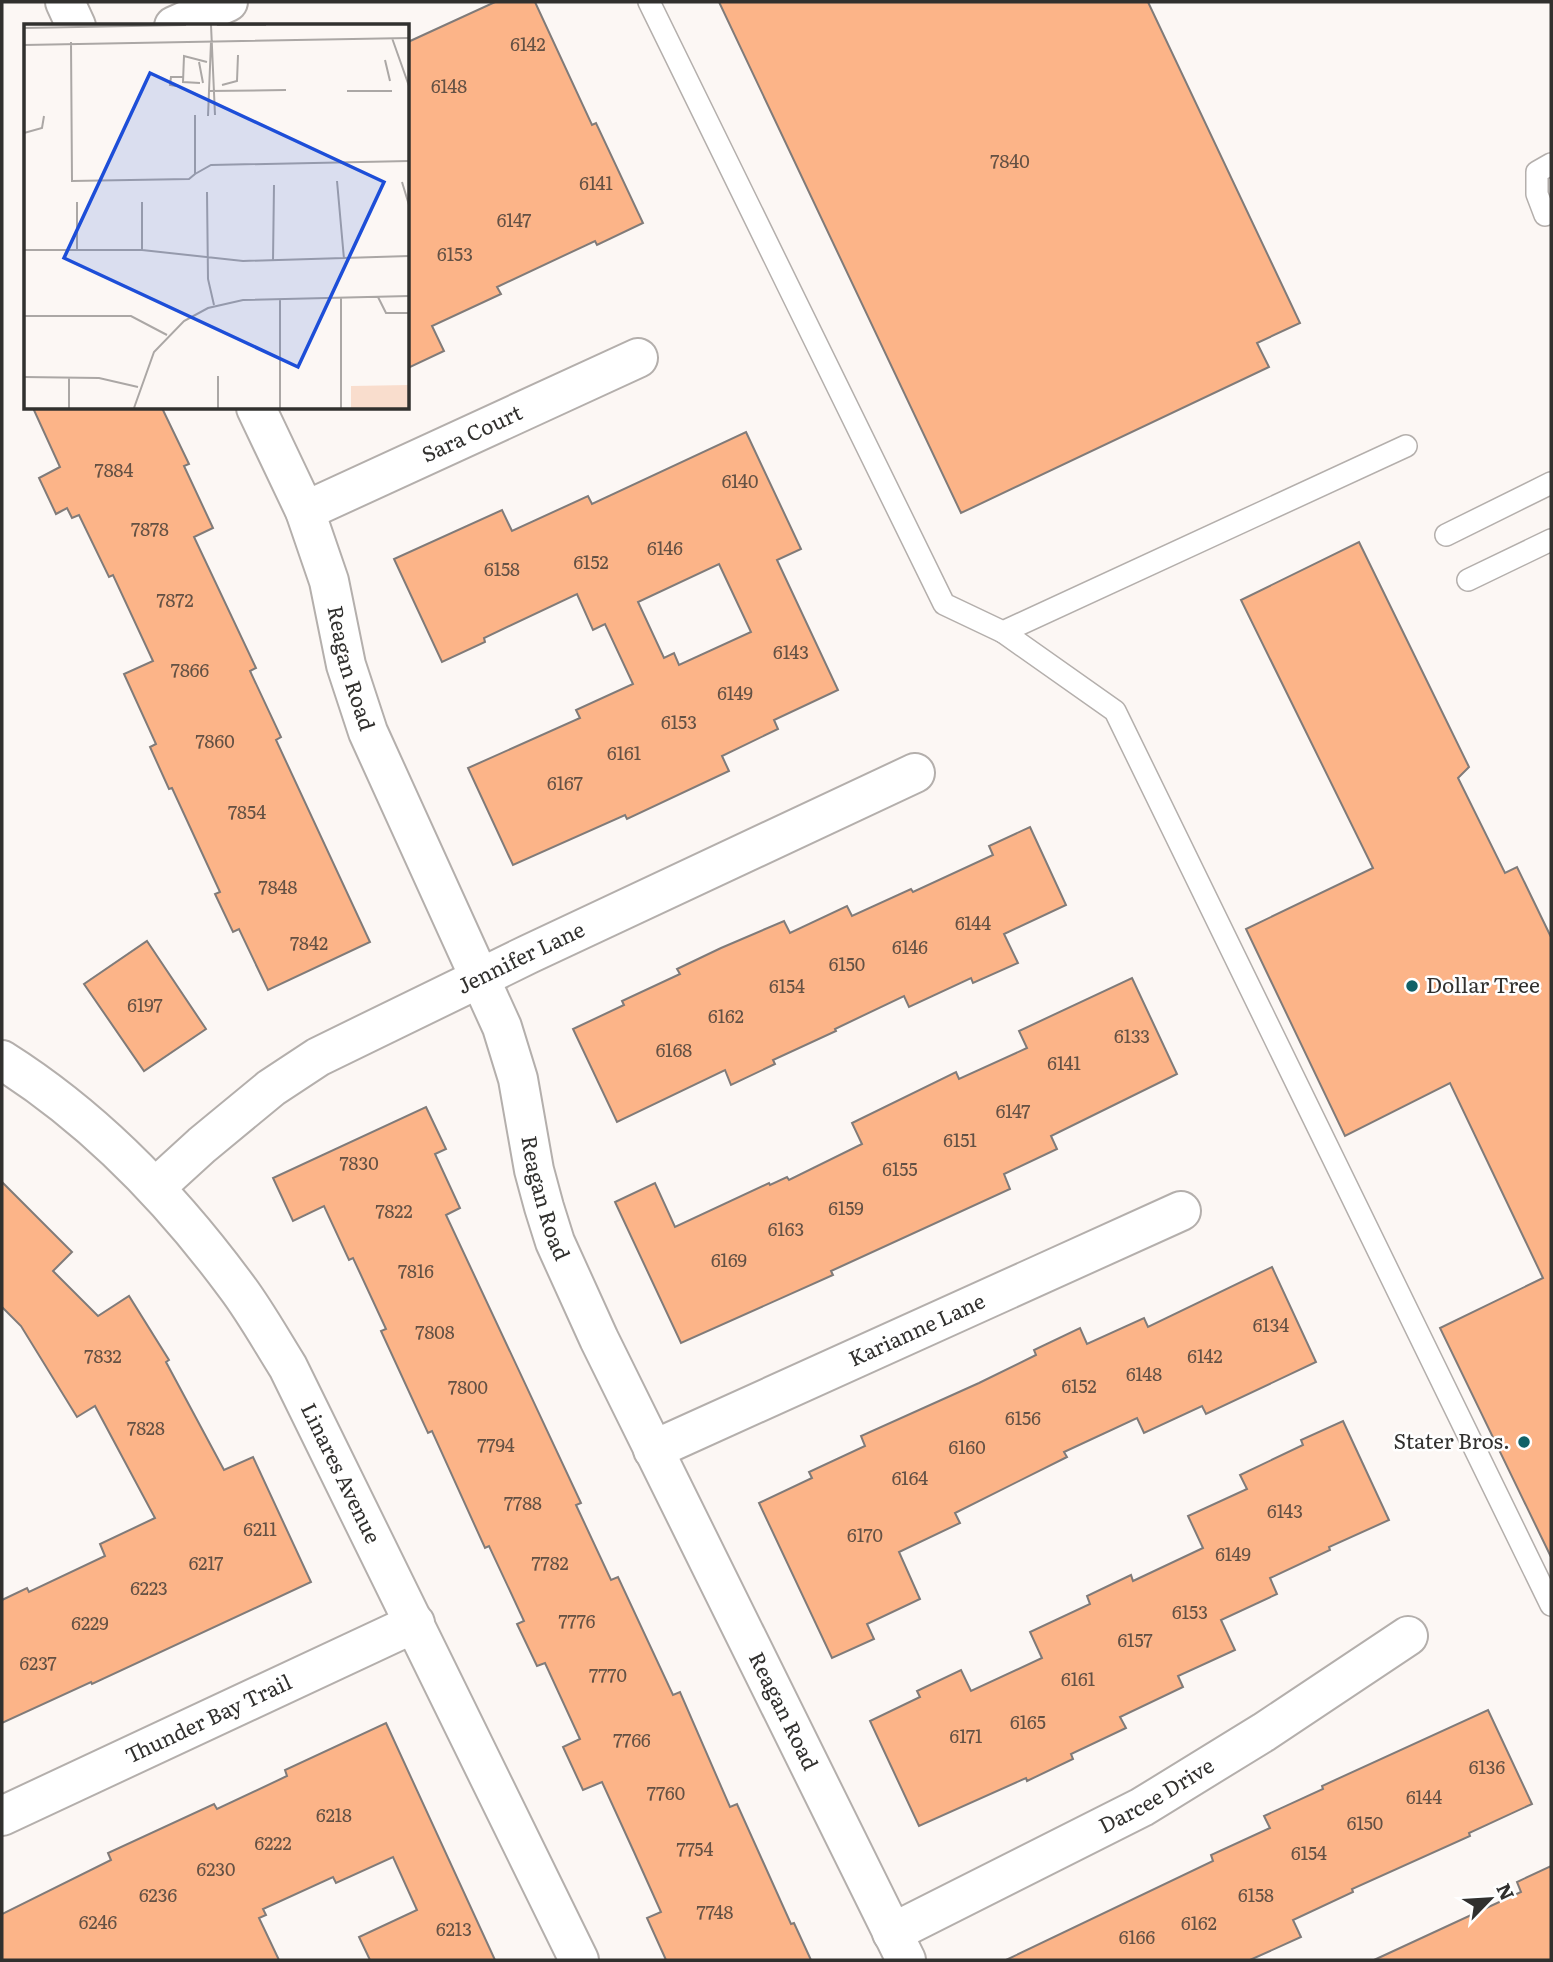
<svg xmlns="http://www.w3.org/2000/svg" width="1553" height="1962" font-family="Literata,serif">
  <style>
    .building { fill: #fcb488; stroke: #807b79; stroke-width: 2; fill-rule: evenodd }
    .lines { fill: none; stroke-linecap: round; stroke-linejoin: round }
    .lane-casing { stroke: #b4afac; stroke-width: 24 }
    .street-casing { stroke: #b4afac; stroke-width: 42 }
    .lane { stroke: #fff; stroke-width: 21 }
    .street { stroke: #fff; stroke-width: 38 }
    .poi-dot { fill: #116167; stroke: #fff; stroke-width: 2.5 }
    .labels { text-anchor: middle; stroke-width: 5; stroke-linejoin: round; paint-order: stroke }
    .number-label { font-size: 18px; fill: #645144 }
    .street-label { font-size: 21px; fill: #31302e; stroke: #fff }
    .poi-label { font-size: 21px; fill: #31302e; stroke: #fff; text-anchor: start }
    .inset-road { fill: none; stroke: #aba7a5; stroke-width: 2 }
    .view { fill: #1d4ed8; fill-opacity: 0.15; stroke: #1d4ed8; stroke-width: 3.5 }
    .inset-edge { fill: none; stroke: #31302e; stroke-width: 3.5 }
  </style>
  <rect width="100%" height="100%" fill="#fcf7f4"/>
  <g class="building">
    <polygon points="495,2 535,2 592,125 596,123 643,223 597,245 595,241 497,287 501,294 432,326 444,351 408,368 408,42"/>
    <polygon points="719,2 1148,2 1300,323 1257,343 1269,367 961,513"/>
    <polygon points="33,408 162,408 189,464 184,466 213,528 194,537 256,668 250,671 281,737 276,740 370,942 268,990 239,929 233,932 215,894 220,892 172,788 169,789 150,747 156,744 124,674 153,661 113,575 109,577 79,515 72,518 67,508 56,514 39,478 60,467"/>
    <path d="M 746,432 L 801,549 L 777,560 L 838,690 L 774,720 L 778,729 L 722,756 L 729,771 L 627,819 L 625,815 L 513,865 L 468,768 L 580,718 L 576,710 L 633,684 L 605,624 L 593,630 L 577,594 L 484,638 L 485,642 L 442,662 L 394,559 L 502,510 L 512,531 L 588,496 L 592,504 ZM 719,564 L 751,632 L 679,665 L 674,653 L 664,658 L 638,602 Z"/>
    <polygon points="1359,542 1469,767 1458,778 1505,873 1517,867 1551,937 1551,1557 1440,1328 1543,1278 1450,1083 1345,1136 1246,929 1373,868 1241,600"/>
    <polygon points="1030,827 1066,905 1004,934 1018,963 973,983 971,978 909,1007 904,996 835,1029 836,1031 773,1060 775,1064 731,1085 725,1070 617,1122 573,1029 624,1005 622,1001 680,974 677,969 721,948 784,921 790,933 847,906 852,916 911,889 913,892 993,855 989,846"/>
    <polygon points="147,941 206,1029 144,1071 84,984"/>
    <polygon points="1132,978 1177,1074 1051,1136 1057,1149 1004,1174 1010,1189 831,1271 833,1275 681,1343 615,1202 655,1183 675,1227 769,1183 770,1185 787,1177 789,1180 862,1144 852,1123 956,1072 959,1079 1027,1048 1019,1031"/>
    <polygon points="426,1107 446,1149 435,1154 460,1208 446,1215 581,1503 576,1505 611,1580 618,1577 673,1695 680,1692 730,1807 737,1804 791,1924 794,1923 811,1960 666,1960 647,1918 661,1912 634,1852 602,1782 583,1790 563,1747 580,1739 545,1663 537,1666 517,1624 524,1621 489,1546 485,1548 432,1431 428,1433 381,1331 386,1329 353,1258 349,1260 324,1206 293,1221 273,1178"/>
    <polygon points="2,1182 72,1252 53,1271 98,1316 129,1296 169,1360 166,1362 224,1470 253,1457 311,1582 92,1684 91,1682 2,1723 2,1600 27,1588 29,1592 105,1556 100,1544 155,1518 95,1406 77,1417 21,1326 2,1307"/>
    <polygon points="1272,1267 1316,1362 1206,1414 1202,1406 1144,1433 1137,1418 1064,1452 1067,1457 955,1513 960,1523 899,1552 920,1599 867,1624 874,1639 832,1658 759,1503 812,1478 809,1472 865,1446 861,1436 979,1383 1036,1355 1034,1350 1080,1328 1087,1344 1144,1318 1148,1327"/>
    <polygon points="1343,1421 1389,1520 1329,1547 1330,1550 1270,1578 1277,1594 1221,1620 1235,1650 1178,1676 1183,1687 1120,1717 1126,1728 1071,1754 1073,1759 1027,1781 1026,1778 919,1826 870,1721 920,1697 917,1691 961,1670 971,1691 1042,1658 1030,1632 1090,1604 1087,1596 1131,1575 1133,1581 1203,1548 1188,1516 1247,1489 1240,1475 1303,1445 1301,1440"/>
    <polygon points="1488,1710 1532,1804 1469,1833 1470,1836 1352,1889 1353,1892 1293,1920 1301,1937 1250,1960 1006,1960 1213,1861 1211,1855 1270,1828 1264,1816 1323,1789 1322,1786"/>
    <polygon points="386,1723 495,1960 370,1960 359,1937 417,1910 393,1857 336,1883 333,1877 263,1909 266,1915 259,1918 279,1960 2,1960 2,1914 111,1860 108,1853 214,1804 217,1809 287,1776 285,1770"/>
    <polygon points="1551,1866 1551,1960 1374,1960 1521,1892 1517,1882"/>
  </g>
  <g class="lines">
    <defs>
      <g id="lane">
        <polyline points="649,2 944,604 1003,632 1406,446"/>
        <polyline points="1545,215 1537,194 1537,172 1551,164"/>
        <polyline points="1446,535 1551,483"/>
        <polyline points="1468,580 1551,540"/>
        <polyline points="1003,632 1115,711 1551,1605"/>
      </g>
      <g id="street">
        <polyline points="65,2 76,26"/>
        <polyline points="174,26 228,2"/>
        <path id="s1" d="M 256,408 L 305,511 L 329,581 L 346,665 L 368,732 L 502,1027 L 518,1079 L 534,1170 L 544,1207 L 555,1242 L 599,1339 L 906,1960"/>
        <path id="s2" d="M 305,511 L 638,358"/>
        <path id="s3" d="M 2,1060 C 94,1118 171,1198 236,1286 C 255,1311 271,1340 288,1367 L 579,1960"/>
        <path id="s4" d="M 156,1187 L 202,1145 L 271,1088 L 318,1057 L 529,954 L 915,773"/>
        <path id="s5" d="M 653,1450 L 1181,1211"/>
        <path id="s6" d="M 2,1816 L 415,1623"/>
        <path id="s7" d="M 892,1933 L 1142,1807 L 1264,1732 L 1408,1636"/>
      </g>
    </defs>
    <use href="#lane" class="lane-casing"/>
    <use href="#street" class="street-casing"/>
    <use href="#lane" class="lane"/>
    <use href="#street" class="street"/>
  </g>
  <g class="poi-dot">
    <circle cx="1412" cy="986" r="7"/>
    <circle cx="1524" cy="1442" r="7"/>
  </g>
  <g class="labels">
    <g class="number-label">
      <text x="528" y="51">6142</text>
      <text x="449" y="93">6148</text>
      <text x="1010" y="168">7840</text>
      <text x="596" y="190">6141</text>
      <text x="514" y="227">6147</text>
      <text x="455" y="261">6153</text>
      <text x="114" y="477">7884</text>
      <text x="740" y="488">6140</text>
      <text x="150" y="536">7878</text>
      <text x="665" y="555">6146</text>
      <text x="591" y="569">6152</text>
      <text x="502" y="576">6158</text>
      <text x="175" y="607">7872</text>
      <text x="791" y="659">6143</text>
      <text x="190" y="677">7866</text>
      <text x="735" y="700">6149</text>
      <text x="679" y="729">6153</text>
      <text x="215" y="748">7860</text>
      <text x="624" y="760">6161</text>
      <text x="565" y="790">6167</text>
      <text x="247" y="819">7854</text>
      <text x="278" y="894">7848</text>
      <text x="973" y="930">6144</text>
      <text x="309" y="950">7842</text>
      <text x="910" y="954">6146</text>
      <text x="847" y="971">6150</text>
      <text x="787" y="993">6154</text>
      <text x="145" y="1012">6197</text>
      <text x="726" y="1023">6162</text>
      <text x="1132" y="1043">6133</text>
      <text x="674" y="1057">6168</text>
      <text x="1064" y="1070">6141</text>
      <text x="1013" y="1118">6147</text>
      <text x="960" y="1147">6151</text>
      <text x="359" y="1170">7830</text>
      <text x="900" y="1176">6155</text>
      <text x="846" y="1215">6159</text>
      <text x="394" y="1218">7822</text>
      <text x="786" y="1236">6163</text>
      <text x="729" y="1267">6169</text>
      <text x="416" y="1278">7816</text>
      <text x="1271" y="1332">6134</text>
      <text x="435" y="1339">7808</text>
      <text x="103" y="1363">7832</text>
      <text x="1205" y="1363">6142</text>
      <text x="1144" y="1381">6148</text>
      <text x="1079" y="1393">6152</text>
      <text x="468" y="1394">7800</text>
      <text x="1023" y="1425">6156</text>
      <text x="146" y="1435">7828</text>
      <text x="496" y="1452">7794</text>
      <text x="967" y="1454">6160</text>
      <text x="910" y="1485">6164</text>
      <text x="523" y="1510">7788</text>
      <text x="1285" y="1518">6143</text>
      <text x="260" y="1536">6211</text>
      <text x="865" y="1542">6170</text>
      <text x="1233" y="1561">6149</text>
      <text x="206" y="1570">6217</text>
      <text x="550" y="1570">7782</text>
      <text x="149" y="1595">6223</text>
      <text x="1190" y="1619">6153</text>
      <text x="577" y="1628">7776</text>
      <text x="90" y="1630">6229</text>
      <text x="1135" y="1647">6157</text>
      <text x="38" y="1670">6237</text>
      <text x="608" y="1682">7770</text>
      <text x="1078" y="1686">6161</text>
      <text x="1028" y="1729">6165</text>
      <text x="966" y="1743">6171</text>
      <text x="632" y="1747">7766</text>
      <text x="1487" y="1774">6136</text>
      <text x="666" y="1800">7760</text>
      <text x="1424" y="1804">6144</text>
      <text x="334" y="1822">6218</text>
      <text x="1365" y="1830">6150</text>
      <text x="273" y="1850">6222</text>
      <text x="695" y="1856">7754</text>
      <text x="1309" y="1860">6154</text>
      <text x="216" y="1876">6230</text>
      <text x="158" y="1902">6236</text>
      <text x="1256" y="1902">6158</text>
      <text x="715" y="1919">7748</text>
      <text x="98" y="1929">6246</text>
      <text x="1199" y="1930">6162</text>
      <text x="454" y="1936">6213</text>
      <text x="1137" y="1944">6166</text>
    </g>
    <g class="street-label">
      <text dy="7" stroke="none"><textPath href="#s2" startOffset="184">Sara Court</textPath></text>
      <text dy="7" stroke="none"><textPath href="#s1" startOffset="278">Reagan Road</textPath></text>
      <text dy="7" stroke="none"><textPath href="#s4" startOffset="434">Jennifer Lane</textPath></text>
      <text dy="7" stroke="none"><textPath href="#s1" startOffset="845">Reagan Road</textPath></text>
      <text dy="7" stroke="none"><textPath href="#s5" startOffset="290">Karianne Lane</textPath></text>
      <text dy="7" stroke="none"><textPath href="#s3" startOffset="542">Linares Avenue</textPath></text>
      <text dy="7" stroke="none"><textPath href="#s1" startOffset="1412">Reagan Road</textPath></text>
      <text dy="7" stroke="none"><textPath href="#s6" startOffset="228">Thunder Bay Trail</textPath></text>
      <text dy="7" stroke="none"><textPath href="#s7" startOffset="298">Darcee Drive</textPath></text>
    </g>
    <g class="poi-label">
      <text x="1426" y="993">Dollar Tree</text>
      <text x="1510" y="1449" text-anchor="end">Stater Bros.</text>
    </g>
  </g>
  <g transform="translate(24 24)">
    <rect width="385" height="385" fill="#fcf7f4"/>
    <path d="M 385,361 L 385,384 L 327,384 L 327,362 Z" fill="#f9ddcd"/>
    <path class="inset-road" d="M 187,1 L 191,91M 193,1 L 242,1M 0,4 L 162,1M 368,14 L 385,62M 47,18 L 48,157 L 165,155 L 171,150 L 171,91M 0,21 L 385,14M 361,36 L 366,57M 175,38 L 179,59M 176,59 L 159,58 L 160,32 L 183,38M 198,61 L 213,57 L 214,31M 152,62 L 146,61 L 147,53 L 159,53M 184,67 L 262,66M 323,67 L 368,67M 184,92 L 187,18M 0,109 L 18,104 L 20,92M 171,150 L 187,141 L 385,137M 313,157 L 320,235M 378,158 L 385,181M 183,168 L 184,255 L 190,281M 0,226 L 118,226 L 219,237 L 385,232M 53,226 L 53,178M 118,226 L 118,178M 249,237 L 250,161M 354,273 L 362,289 L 385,289M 317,274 L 317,384M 256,275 L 256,384M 0,292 L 107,292 L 143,311M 0,353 L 75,354 L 114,363M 45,353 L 45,384M 110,384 L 130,328 L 160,297 L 184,284 L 219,276 L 385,272M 194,384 L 194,352"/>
    <path class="view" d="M 126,49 L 360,158 L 274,343 L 40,234 Z"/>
    <rect width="385" height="385" class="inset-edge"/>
  </g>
  <rect width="1553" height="1962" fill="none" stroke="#31302e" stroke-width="7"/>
  <g transform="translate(1490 1899) rotate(65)" stroke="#ffffff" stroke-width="5" paint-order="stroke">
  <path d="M0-5L12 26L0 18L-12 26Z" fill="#31302e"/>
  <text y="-10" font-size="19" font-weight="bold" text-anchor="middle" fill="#31302e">N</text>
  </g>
</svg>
